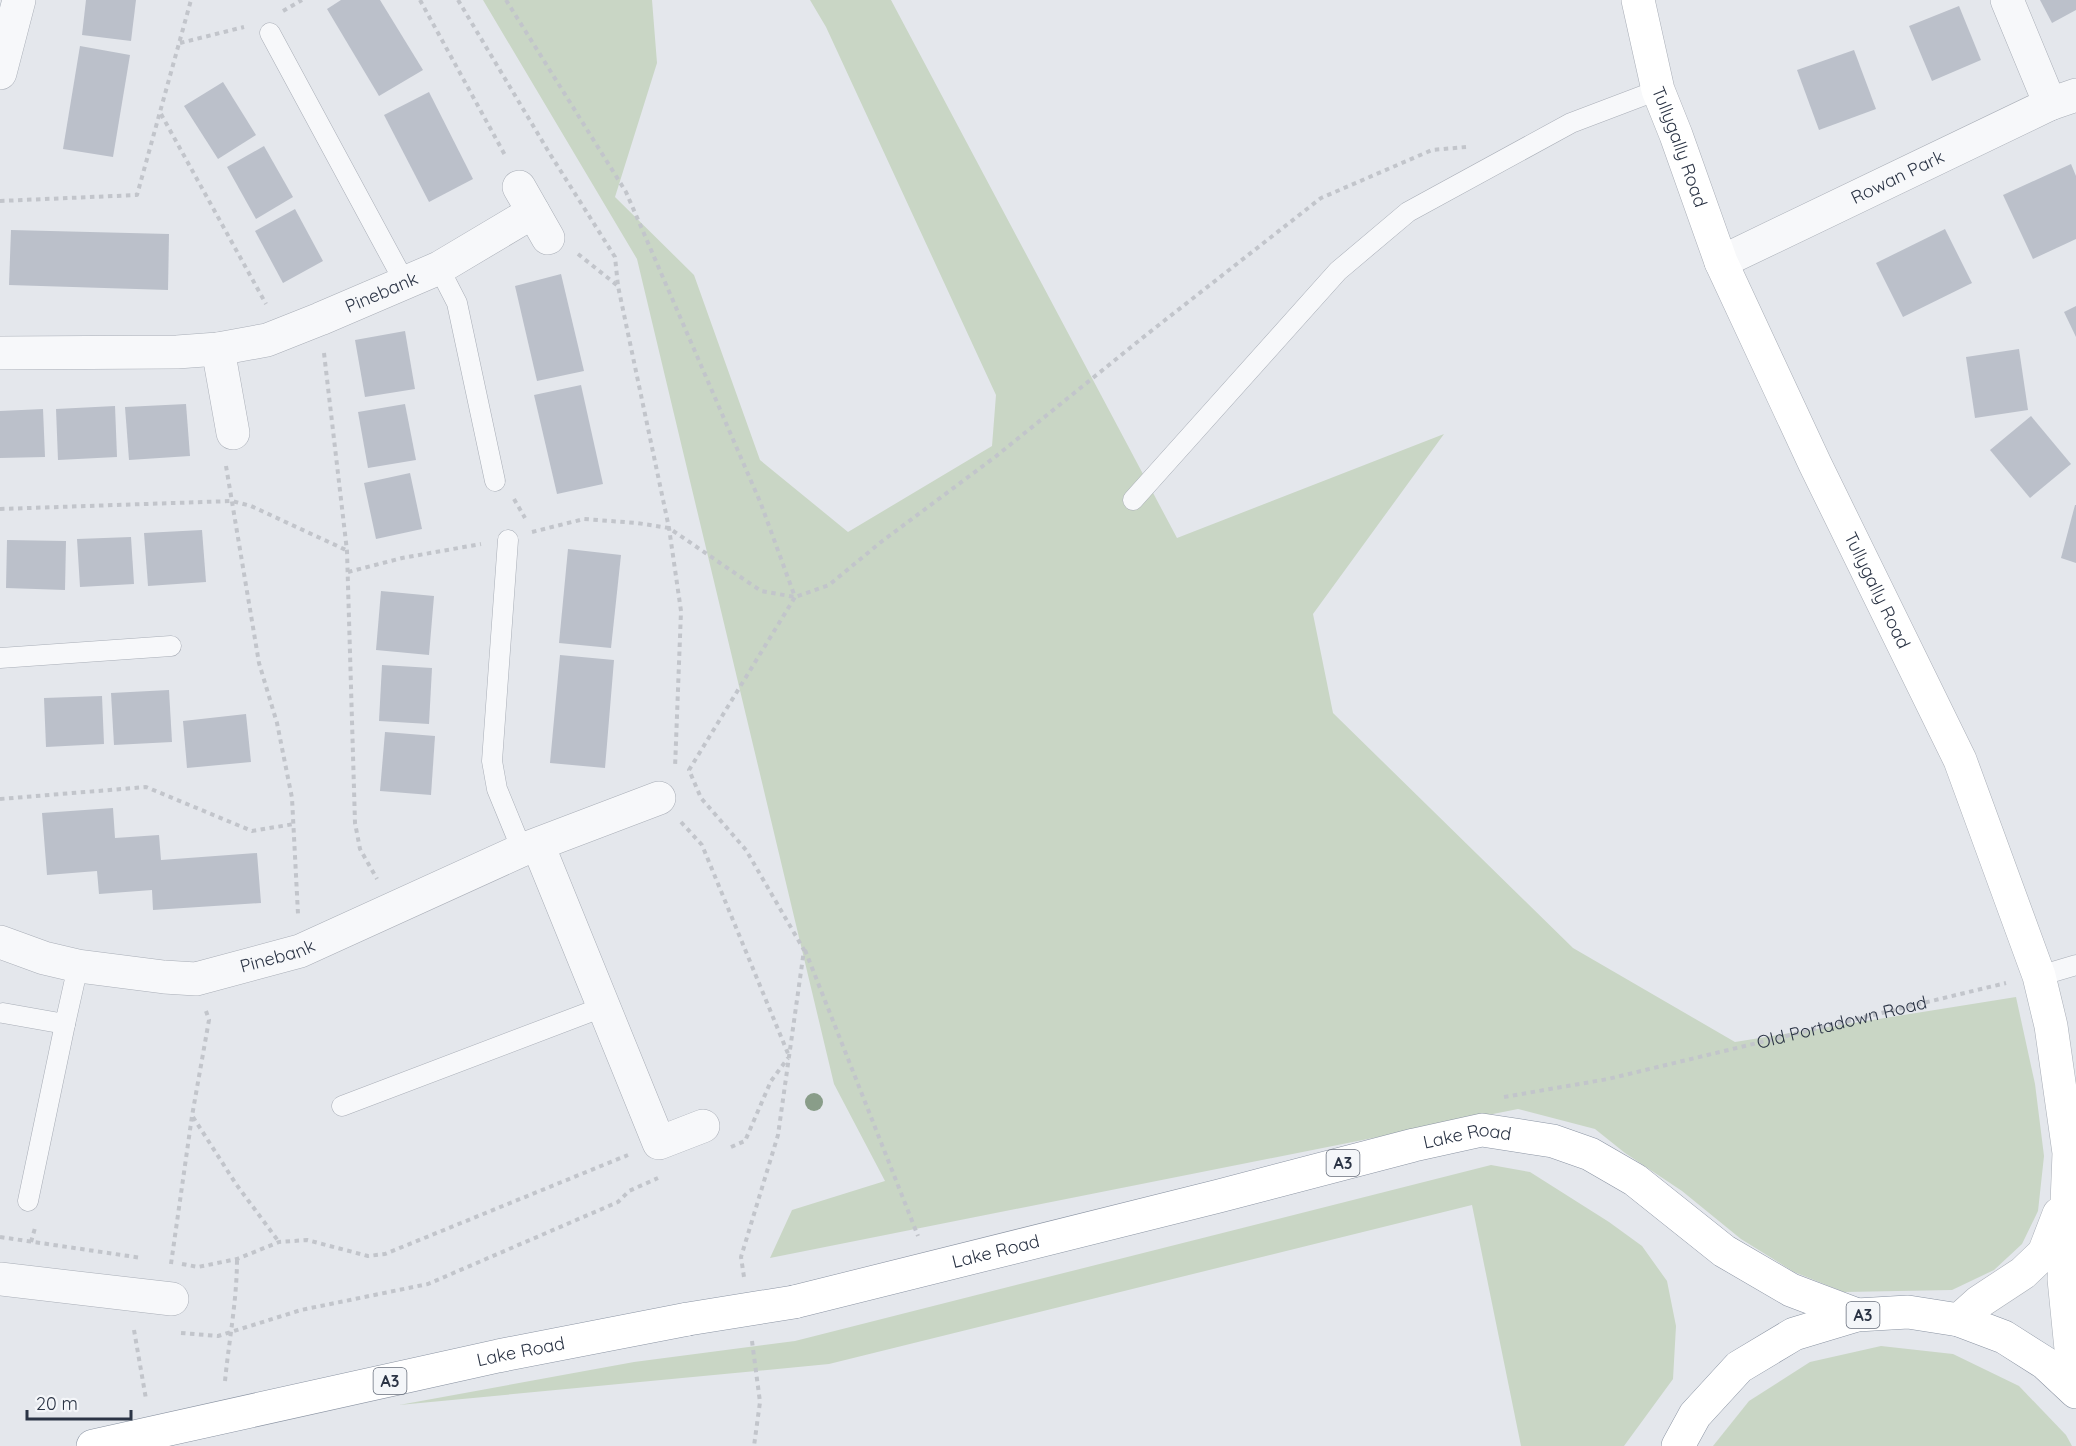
<svg xmlns="http://www.w3.org/2000/svg" width="2076" height="1446" font-family="Quicksand,sans-serif">
  <style>
    .green { fill: #c9d6c5 }
    .building { fill: #bbc0ca }
    .lines { fill: none; stroke-linecap: round; stroke-linejoin: round }
    .lane-casing { stroke: #a9aeb7; stroke-width: 21 }
    .street-casing { stroke: #a9aeb7; stroke-width: 34 }
    .secondary-casing { stroke: #a9aeb7; stroke-width: 34 }
    .highway-casing { stroke: #8b94a3; stroke-width: 34 }
    .path { stroke: #c2c5cb; stroke-width: 4; stroke-dasharray: 4.5 4.5; stroke-linecap: butt }
    .lane { stroke: #f7f8fa; stroke-width: 20 }
    .street { stroke: #f7f8fa; stroke-width: 33 }
    .secondary { stroke: #fff; stroke-width: 33 }
    .highway { stroke: #fff; stroke-width: 33 }
    .highway-bridge-casing { stroke: #8b94a3; stroke-width: 34; stroke-linecap: butt }
    .highway-bridge { stroke: #fff; stroke-width: 33 }
    .tree { fill: #899d89 }
    .labels { text-anchor: middle; stroke-width: 5; stroke-linejoin: round; paint-order: stroke }
    .shield { fill: #f4f6f9; stroke: #676e7b; stroke-width: 1.5 }
    .shield-label { font-size: 16px; font-weight: bold; fill: #2b3445 }
    .street-label { font-size: 18px; fill: #2b3445; stroke: #f4f6f9 }
  </style>
  <rect width="100%" height="100%" fill="#e4e7ec"/>
  <g class="green">
    <polygon points="483,0 652,0 657,63 615,197 694,275 760,460 848,532 992,446 996,395 826,27 810,0 891,0 1177,538 1444,434 1313,614 1333,713 1573,948 1735,1042 2016,997 2035,1084 2044,1156 2038,1211 2022,1244 1994,1270 1952,1290 1844,1292 1794,1272 1741,1239 1682,1191 1625,1153 1595,1129 1518,1109 770,1258 792,1210 885,1181 834,1084 637,259"/>
    <polygon points="1491,1165 1530,1172 1609,1222 1642,1246 1667,1281 1676,1326 1673,1379 1624,1446 1521,1446 1472,1205 829,1364 399,1405 634,1362 795,1341"/>
    <polygon points="1881,1346 1953,1354 2019,1386 2066,1435 2072,1446 1713,1446 1749,1401 1810,1362"/>
  </g>
  <g class="building">
    <polygon points="86,0 136,0 131,41 82,35"/>
    <polygon points="341,0 380,0 423,70 379,96 327,9"/>
    <polygon points="2040,0 2076,0 2076,10 2052,23"/>
    <polygon points="1959,6 1981,60 1932,81 1909,26"/>
    <polygon points="80,46 130,55 113,157 63,149"/>
    <polygon points="1854,50 1876,109 1819,130 1797,70"/>
    <polygon points="223,82 256,135 218,159 184,106"/>
    <polygon points="429,92 473,179 429,202 384,115"/>
    <polygon points="264,146 293,197 256,219 227,167"/>
    <polygon points="2071,164 2076,176 2076,239 2033,259 2003,195"/>
    <polygon points="295,209 323,261 283,283 255,231"/>
    <polygon points="1945,229 1972,283 1903,317 1876,263"/>
    <polygon points="11,230 169,234 168,290 9,285"/>
    <polygon points="561,274 584,371 537,381 515,286"/>
    <polygon points="2076,306 2076,337 2064,312"/>
    <polygon points="405,331 415,389 365,397 355,340"/>
    <polygon points="2019,349 2028,410 1975,418 1966,357"/>
    <polygon points="581,385 603,484 557,494 534,395"/>
    <polygon points="186,404 190,456 129,460 125,407"/>
    <polygon points="405,404 416,460 368,468 358,412"/>
    <polygon points="115,406 117,457 58,460 56,409"/>
    <polygon points="43,409 45,457 0,458 0,411"/>
    <polygon points="2031,416 2071,464 2030,498 1990,450"/>
    <polygon points="410,473 422,529 376,539 364,483"/>
    <polygon points="2075,505 2076,505 2076,563 2061,558"/>
    <polygon points="202,530 206,582 148,586 144,533"/>
    <polygon points="131,537 134,584 80,587 77,539"/>
    <polygon points="7,540 66,541 65,590 6,588"/>
    <polygon points="568,549 621,555 611,648 559,643"/>
    <polygon points="381,591 434,596 429,655 376,650"/>
    <polygon points="560,655 614,660 605,768 550,763"/>
    <polygon points="382,665 432,668 429,724 379,721"/>
    <polygon points="169,690 172,742 114,745 111,693"/>
    <polygon points="102,696 104,744 46,747 44,698"/>
    <polygon points="246,714 251,762 187,768 183,721"/>
    <polygon points="385,732 435,736 431,795 380,791"/>
    <polygon points="113,808 115,838 159,835 161,860 257,853 261,903 153,910 152,890 99,894 97,871 47,875 42,813"/>
  </g>
  <g class="lines">
    <defs>
      <g id="lane">
        <polyline points="270,33 405,283"/>
        <polyline points="439,268 457,303 495,481"/>
        <polyline points="1133,500 1338,271 1408,212 1571,123 1658,90"/>
        <polyline points="508,540 492,761 497,789 522,850"/>
        <polyline points="0,658 171,646"/>
        <polyline points="2039,976 2076,965"/>
        <polyline points="3,1013 65,1024 78,966"/>
        <polyline points="342,1106 603,1007"/>
        <polyline points="28,1201 65,1024"/>
      </g>
      <g id="street">
        <polyline points="2007,0 2050,104"/>
        <polyline points="0,73 19,0"/>
        <polyline points="519,187 548,238"/>
        <path id="s2" d="M 1721,262 L 2050,104 L 2076,95"/>
        <polyline points="218,349 233,433"/>
        <path id="s3" d="M 0,353 L 177,352 L 218,349 L 267,340 L 320,319 L 439,268 L 533,212"/>
        <polyline points="538,845 659,1143 703,1126"/>
        <path id="s4" d="M 0,942 L 44,958 L 78,966 L 164,977 L 196,979 L 300,951 L 522,850 L 659,798"/>
        <polyline points="0,1279 172,1299"/>
      </g>
      <g id="secondary">
        <path id="s5" d="M 1638,0 L 1658,90 L 1676,135 L 1721,262 L 1815,464 L 1960,760 L 2039,976 L 2051,1026 L 2069,1153 L 2064,1279 L 2072,1359 L 2076,1377"/>
        <polyline points="1959,1320 1979,1302 2023,1273 2044,1253 2059,1214"/>
      </g>
      <g id="highway">
        <path id="s6" d="M 794,1302 L 1219,1196 L 1414,1145 L 1482,1130 L 1553,1141 L 1590,1154 L 1635,1180 L 1724,1251 L 1791,1290 L 1857,1315"/>
        <path id="s7" d="M 93,1446 L 498,1356 L 688,1319"/>
        <polyline points="1678,1446 1695,1415 1739,1367 1794,1334 1857,1315 1908,1312 1959,1320 2004,1337 2045,1363 2076,1392"/>
      </g>
    </defs>
    <use href="#lane" class="lane-casing"/>
    <use href="#street" class="street-casing"/>
    <use href="#secondary" class="secondary-casing"/>
    <use href="#highway" class="highway-casing"/>
    <g class="path">
      <polyline points="420,0 506,157"/>
      <polyline points="458,0 550,154 615,257 618,286 669,528 681,611 675,768"/>
      <polyline points="506,0 626,192 761,504 795,597 689,770 701,798 746,850 804,950 778,1135 741,1257 744,1277"/>
      <polyline points="283,11 302,0"/>
      <polyline points="180,43 244,27"/>
      <polyline points="161,114 266,304"/>
      <polyline points="0,201 137,195 191,0"/>
      <polyline points="578,254 618,286"/>
      <polyline points="324,353 347,551 355,823 360,849 377,879"/>
      <polyline points="226,466 259,663 277,723 292,798 298,914"/>
      <polyline points="514,499 525,518"/>
      <polyline points="0,509 232,501 251,506 346,550"/>
      <polyline points="532,532 584,519 637,523 669,528 761,591 795,597 829,585 881,542 995,457 1146,335 1321,198 1432,150 1466,147"/>
      <polyline points="348,572 402,558 481,544"/>
      <polyline points="0,799 146,787 252,831 294,824"/>
      <polyline points="681,822 702,845 789,1056"/>
      <polyline points="805,950 918,1236"/>
      <path id="s1" d="M 1504,1097 L 1608,1079 L 2006,983"/>
      <polyline points="193,1117 236,1184 279,1242"/>
      <polyline points="731,1147 745,1141 771,1081 788,1058"/>
      <polyline points="0,1237 142,1258"/>
      <polyline points="31,1242 35,1228"/>
      <polyline points="171,1264 192,1116 209,1020 206,1011"/>
      <polyline points="182,1264 198,1267 237,1259 279,1242 307,1240 368,1256 385,1254 628,1155"/>
      <polyline points="134,1330 146,1399"/>
      <polyline points="181,1333 218,1336 301,1310 428,1284 618,1202 629,1191 658,1178"/>
      <polyline points="752,1341 760,1402 754,1446"/>
      <path d="M 225,1381 C 229,1340 237,1300 237,1259"/>
    </g>
    <use href="#lane" class="lane"/>
    <use href="#street" class="street"/>
    <use href="#secondary" class="secondary"/>
    <use href="#highway" class="highway"/>
    <defs>
      <polyline id="highway-bridge" points="688,1319 794,1302"/>
    </defs>
    <use href="#highway-bridge" class="highway-bridge-casing"/>
    <use href="#highway-bridge" class="highway-bridge"/>
  </g>
  <circle class="tree" cx="814" cy="1102" r="9"/>
  <g class="labels">
    <g class="shield">
      <rect x="1326.5" y="1150" width="33" height="26" rx="4.5"/>
      <rect x="1846.5" y="1302" width="33" height="26" rx="4.5"/>
      <rect x="373.5" y="1368" width="33" height="26" rx="4.5"/>
    </g>
    <g class="shield-label">
      <text x="1343" y="1169">A3</text>
      <text x="1863" y="1321">A3</text>
      <text x="390" y="1387">A3</text>
    </g>
    <g class="street-label">
      <text dy="6" stroke="none"><textPath href="#s5" startOffset="153">Tullygally Road</textPath></text>
      <text dy="6" stroke="none"><textPath href="#s2" startOffset="196">Rowan Park</textPath></text>
      <text dy="6" stroke="none"><textPath href="#s3" startOffset="392">Pinebank</textPath></text>
      <text dy="6" stroke="none"><textPath href="#s5" startOffset="639">Tullygally Road</textPath></text>
      <text dy="6" stroke="none"><textPath href="#s4" startOffset="285">Pinebank</textPath></text>
      <text dy="6" stroke="none"><textPath href="#s1" startOffset="346">Old Portadown Road</textPath></text>
      <text dy="6" stroke="none"><textPath href="#s6" startOffset="694">Lake Road</textPath></text>
      <text dy="6" stroke="none"><textPath href="#s6" startOffset="208">Lake Road</textPath></text>
      <text dy="6" stroke="none"><textPath href="#s7" startOffset="438">Lake Road</textPath></text>
    </g>
  </g>
  <path d="M27 1410v9h104v-9" fill="none" stroke="#2b3445" stroke-width="3"/>
  <text x="36" y="1410" font-size="18" fill="#2b3445" stroke="#f4f6f9" stroke-width="4.5" paint-order="stroke">20 m</text>
</svg>
